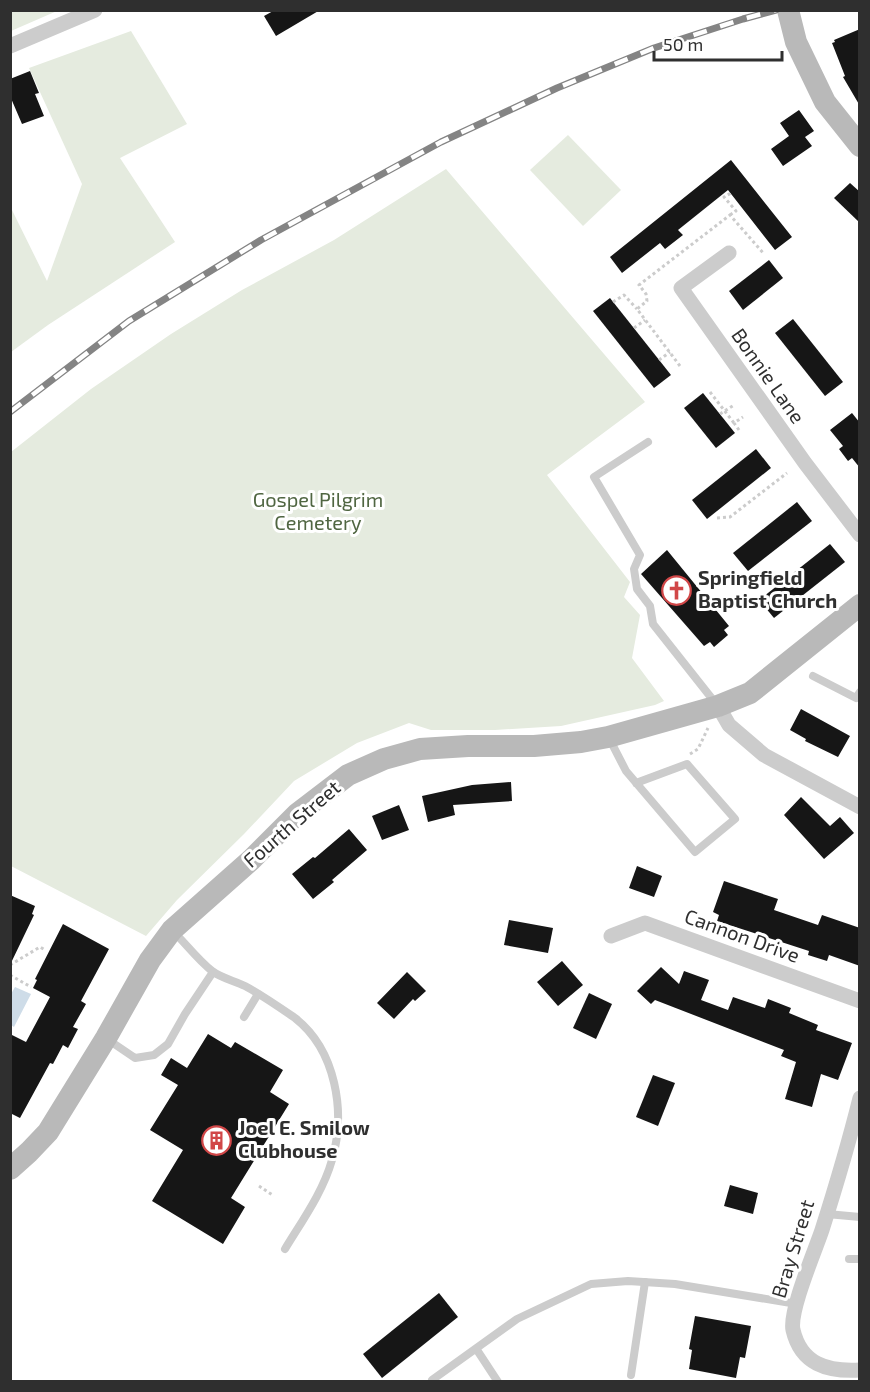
<svg xmlns="http://www.w3.org/2000/svg" width="870" height="1392" font-family="'Exo 2',sans-serif">
  <style>
    .green { fill: #e5ebdf }
    .water { fill: #cedce8 }
    .building { fill: #161616 }
    .lines { fill: none; stroke-linecap: round; stroke-linejoin: round }
    .path { stroke: #ccc; stroke-width: 3; stroke-dasharray: 3 3; stroke-linecap: butt }
    .lane { stroke: #ccc; stroke-width: 8 }
    .street { stroke: #ccc; stroke-width: 15 }
    .secondary { stroke: #b9b9b9; stroke-width: 22 }
    .rail-casing { stroke: #848484; stroke-width: 7 }
    .rail { stroke: #fff; stroke-width: 4.5; stroke-dasharray: 14; stroke-linecap: butt }
    .labels { text-anchor: middle; stroke-width: 6; stroke-linejoin: round; paint-order: stroke }
    .street-label { font-size: 20px; fill: #2f2f2f; stroke: #fff }
    .park-label { font-size: 20px; fill: #506642; stroke: #fff }
    .poi-label { font-size: 20px; font-weight: bold; fill: #2f2f2f; stroke: #fff; text-anchor: start }
  </style>
  <rect width="100%" height="100%" fill="#fff"/>
  <g class="green">
    <polygon points="11,10 57,10 57,11 11,31"/>
    <polygon points="131,31 187,124 120,158 175,242 48,325 11,352 11,208 47,281 82,184 29,68"/>
    <polygon points="568,135 621,190 583,226 530,170"/>
    <polygon points="446,169 645,402 547,475 630,582 624,597 640,615 632,658 664,701 655,705 561,726 495,730 431,730 409,723 357,743 294,781 244,834 177,900 146,936 11,866 11,452 91,389 171,334 242,290 334,240"/>
  </g>
  <polygon class="water" points="15,987 31,994 14,1027 11,1025 11,994"/>
  <g class="building">
    <polygon points="275,10 320,10 276,36 264,16"/>
    <polygon points="860,29 860,106 843,77 845,76 832,43 835,42 834,40"/>
    <polygon points="30,71 39,93 35,94 44,116 22,124 10,96 10,79"/>
    <polygon points="799,110 814,131 805,137 812,146 783,166 771,149 789,136 780,123"/>
    <polygon points="731,160 792,237 775,250 728,190 678,230 683,235 665,249 660,243 622,273 610,257"/>
    <polygon points="850,183 860,192 860,223 834,198"/>
    <polygon points="769,260 783,278 743,310 729,291"/>
    <polygon points="610,298 671,375 654,388 593,311"/>
    <polygon points="793,319 843,382 825,396 775,333"/>
    <polygon points="703,393 735,433 716,448 684,408"/>
    <polygon points="852,413 860,423 860,468 852,458 848,461 839,449 843,446 830,430"/>
    <polygon points="756,449 771,468 707,519 692,500"/>
    <polygon points="797,502 812,521 748,571 733,553"/>
    <polygon points="830,544 845,562 774,618 759,600"/>
    <polygon points="667,550 729,626 724,630 728,635 714,647 710,642 704,646 641,574"/>
    <polygon points="801,709 850,736 838,757 805,741 806,739 790,730"/>
    <polygon points="511,782 512,801 453,805 455,815 428,822 422,796 472,785"/>
    <polygon points="801,797 830,826 840,817 854,833 824,859 784,815"/>
    <polygon points="399,805 409,830 382,840 372,816"/>
    <polygon points="349,829 367,850 332,880 334,882 313,899 292,874 313,857 315,858"/>
    <polygon points="637,866 662,876 654,897 629,888"/>
    <polygon points="724,881 778,899 774,910 818,925 822,915 860,928 860,966 829,955 827,961 808,955 809,951 717,921 719,915 713,912"/>
    <polygon points="10,895 35,906 32,914 34,915 10,965"/>
    <polygon points="509,920 553,928 548,953 504,945"/>
    <polygon points="63,924 109,949 81,1001 86,1004 73,1027 78,1029 68,1048 63,1045 53,1064 50,1063 20,1118 10,1113 10,1034 26,1042 50,997 33,988 37,980 35,979"/>
    <polygon points="562,961 583,985 558,1006 537,982"/>
    <polygon points="661,967 679,984 684,971 709,980 701,1000 728,1010 733,997 765,1008 768,999 791,1008 789,1013 818,1025 816,1030 852,1043 838,1080 821,1074 812,1107 785,1099 796,1062 781,1056 784,1050 655,1000 651,1004 637,991"/>
    <polygon points="407,972 426,991 415,1001 413,999 394,1019 377,1003"/>
    <polygon points="589,993 612,1004 596,1039 573,1028"/>
    <polygon points="208,1034 231,1048 235,1042 283,1070 270,1092 289,1104 231,1198 245,1207 223,1244 152,1201 183,1150 150,1130 178,1085 161,1075 171,1058 187,1068"/>
    <polygon points="653,1075 675,1083 658,1126 636,1117"/>
    <polygon points="730,1185 758,1193 753,1214 724,1206"/>
    <polygon points="439,1293 458,1317 382,1378 363,1354"/>
    <polygon points="695,1316 751,1326 745,1358 740,1357 736,1378 689,1369 692,1350 689,1349"/>
  </g>
  <g class="lines">
    <g class="path">
      <polyline points="730,215 736,211 724,197 731,193"/>
      <polyline points="613,302 624,295 637,309"/>
      <polyline points="634,328 645,320"/>
      <polyline points="659,360 670,352"/>
      <polyline points="680,366 637,309 647,301 646,294 639,285 730,215 764,254"/>
      <polyline points="710,392 734,423"/>
      <polyline points="720,414 734,405"/>
      <polyline points="739,430 734,423 743,417"/>
      <polyline points="717,518 730,517 787,473"/>
      <polyline points="690,754 698,749 708,728"/>
      <polyline points="10,965 40,947 45,950"/>
      <polyline points="10,975 31,987"/>
      <polyline points="259,1186 274,1196"/>
    </g>
    <g class="lane">
      <polyline points="648,442 594,477 640,555 634,569 637,589 650,606 653,624 717,705"/>
      <polyline points="813,676 856,698 860,692"/>
      <polyline points="609,738 626,771 695,852 735,819 687,764 636,783"/>
      <path d="M 173,931 C 186,944 198,960 212,971 C 221,978 235,981 245,986 C 262,995 279,1007 295,1018 C 336,1050 346,1112 332,1160 C 323,1192 302,1221 285,1249"/>
      <polyline points="244,1017 258,994"/>
      <polyline points="107,1039 135,1058 154,1055 168,1044 185,1014 213,972"/>
      <polyline points="827,1214 860,1217"/>
      <polyline points="849,1259 860,1259"/>
      <polyline points="477,1350 498,1382"/>
      <polyline points="631,1375 645,1282"/>
      <polyline points="433,1382 432,1380 517,1319 591,1284 628,1281 675,1284 797,1304"/>
    </g>
    <g class="street">
      <polyline points="10,46 95,10"/>
      <polyline points="729,253 681,288 805,463 860,535"/>
      <polyline points="718,706 729,725 764,755 860,807"/>
      <polyline points="611,936 645,923 860,1001"/>
      <path d="M 860,1098 C 849,1142 836,1186 822,1230 C 815,1251 789,1311 793,1330 C 801,1364 827,1372 860,1370"/>
    </g>
    <g class="secondary">
      <polyline points="788,10 796,42 825,102 860,146"/>
      <polyline points="10,1169 29,1152 48,1132 106,1038 150,960 172,930 251,860 297,814 348,775 384,759 420,749 468,746 534,746 581,742 608,737 718,706 750,693 860,605"/>
    </g>
    <defs>
      <polyline id="rail" points="10,412 129,321 261,240 441,142 557,88 654,48 743,19 776,10"/>
    </defs>
    <use href="#rail" class="rail-casing"/>
    <use href="#rail" class="rail"/>
  </g>
  <defs>
    <symbol id="church-ring" viewBox="-11 -11 22 22"><circle r="9.5" fill="#fff" stroke="#d14748" stroke-width="1.5"/><path d="M-1.2-6h2.4v3.5h3.3v2.4h-3.3V6h-2.4V-.1h-3.3v-2.4h3.3Z" fill="#d14748"/></symbol>
    <symbol id="building-ring" viewBox="-11 -11 22 22"><circle r="9.5" fill="#fff" stroke="#d14748" stroke-width="1.5"/><path d="M-4-6H4V6H1V3H-1V6H-4ZM-2.5-4.3h1.7v1.8h-1.7ZM.8-4.3h1.7v1.8H.8ZM-2.5-1h1.7V.8h-1.7ZM.8-1h1.7V.8H.8Z" fill="#d14748"/></symbol>
  </defs>
  <g fill-rule="evenodd">
    <use href="#church-ring" x="660" y="574" width="33" height="33"/>
    <use href="#building-ring" x="200" y="1124" width="33" height="33"/>
  </g>
  <g class="labels">
    <g class="street-label">
      <text transform="translate(768 376) rotate(55)" y="7">Bonnie Lane</text>
      <text transform="translate(292 824) rotate(-41)" y="7">Fourth Street</text>
      <text transform="translate(742 936) rotate(20)" y="7">Cannon Drive</text>
      <text transform="translate(793 1249) rotate(-73)" y="7">Bray Street</text>
    </g>
    <g class="park-label">
      <text x="318" y="507">Gospel Pilgrim<tspan x="318" dy="23">Cemetery</tspan></text>
    </g>
    <g class="poi-label">
      <text x="698" y="585">Springfield<tspan x="698" dy="23">Baptist Church</tspan></text>
      <text x="238" y="1135">Joel E. Smilow<tspan x="238" dy="23">Clubhouse</tspan></text>
    </g>
  </g>
  <rect width="870" height="1392" fill="none" stroke="#2f2f2f" stroke-width="24"/>
  <path d="M654 51v9h128v-9" fill="none" stroke="#2f2f2f" stroke-width="3"/>
  <text x="663" y="51" font-size="18" fill="#2f2f2f" stroke="#ffffff" stroke-width="4.5" paint-order="stroke">50 m</text>
</svg>
